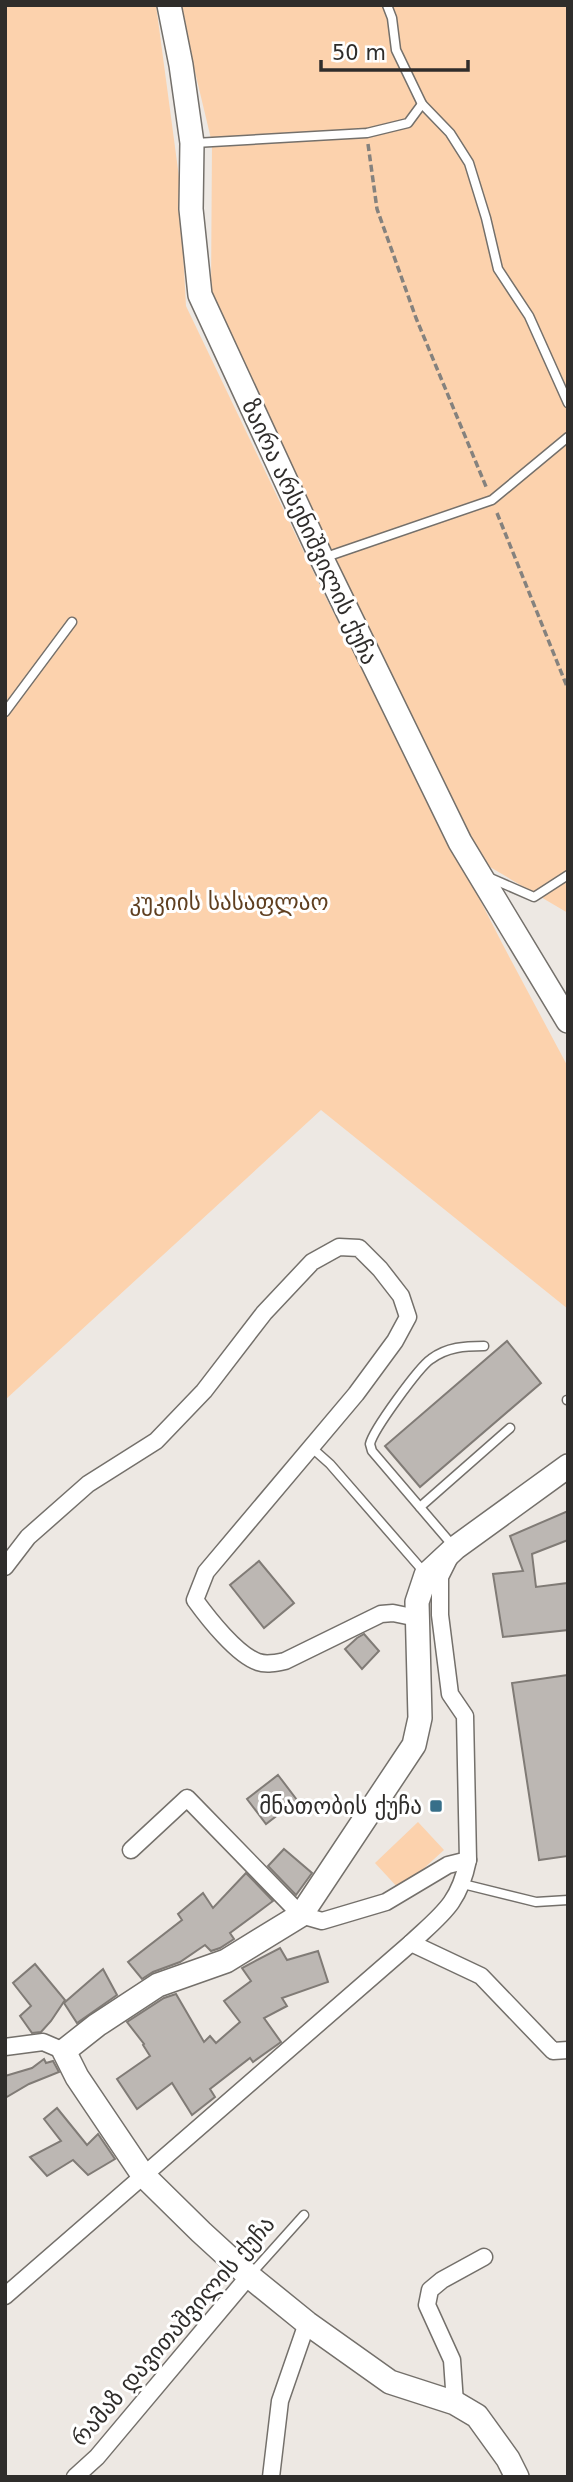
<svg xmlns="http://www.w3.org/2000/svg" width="573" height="2482" font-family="'DejaVu Sans','Noto Sans Georgian',sans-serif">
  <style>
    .green { fill: #fcd2ad }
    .building { fill: #bcb7b3; stroke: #807b76; stroke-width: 2 }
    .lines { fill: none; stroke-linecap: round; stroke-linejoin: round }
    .lane-casing { stroke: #74706b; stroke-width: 11 }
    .street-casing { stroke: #74706b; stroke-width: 19 }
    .secondary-casing { stroke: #74706b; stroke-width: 26 }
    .path { stroke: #85827e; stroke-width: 3.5; stroke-dasharray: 7 3.5; stroke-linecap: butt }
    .lane { stroke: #fff; stroke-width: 8 }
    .street { stroke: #fff; stroke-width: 16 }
    .secondary { stroke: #fff; stroke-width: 23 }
    .poi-dot { fill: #376f89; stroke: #fff; stroke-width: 2.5 }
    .labels { text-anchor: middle; stroke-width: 6; stroke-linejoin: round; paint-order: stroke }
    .street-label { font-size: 23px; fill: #2f2d2b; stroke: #fff }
    .park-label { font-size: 23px; fill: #5f3f20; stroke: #fff }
    .poi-label { font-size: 23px; fill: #2f2d2b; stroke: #fff; text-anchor: end }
  </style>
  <rect width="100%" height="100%" fill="#ede8e3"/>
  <g class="green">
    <polygon points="5,5 156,5 179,177 186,306 322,590 503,945 568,1067 568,1309 321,1110 5,1400"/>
    <polygon points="179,5 568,5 568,913 473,857 211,292 212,143"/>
    <polygon points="418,1822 444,1850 400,1890 375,1863"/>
  </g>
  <g class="building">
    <polygon points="507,1341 541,1383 420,1487 385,1446"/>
    <polygon points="568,1511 568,1540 532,1554 536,1587 568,1583 568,1630 503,1637 493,1574 523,1571 510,1536"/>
    <polygon points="259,1561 294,1603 264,1628 230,1585"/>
    <polygon points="364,1634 379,1651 362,1669 345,1649 357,1638"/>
    <polygon points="568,1675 568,1856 539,1860 512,1683"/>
    <polygon points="278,1775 297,1800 266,1824 247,1799"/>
    <polygon points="284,1849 312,1873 296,1895 268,1866"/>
    <polygon points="246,1873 273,1901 230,1933 234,1939 220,1948 211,1951 205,1945 180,1962 153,1972 142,1979 128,1962 182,1920 178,1914 203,1893 213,1908"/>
    <polygon points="280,1948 287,1960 318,1951 328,1982 282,1998 287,2006 264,2018 281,2042 253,2062 250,2058 210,2089 215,2097 192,2115 172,2083 137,2109 117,2079 150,2056 143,2045 144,2044 127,2022 164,1998 176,1994 204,2042 210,2036 216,2043 240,2022 224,2001 251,1981 242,1968"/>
    <polygon points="35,1964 65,2000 51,2021 41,2032 32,2033 20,2016 31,2006 13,1983"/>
    <polygon points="103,1969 117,1995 77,2023 64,2003"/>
    <polygon points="44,2059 46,2063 53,2061 59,2072 29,2084 5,2098 5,2076 32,2068"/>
    <polygon points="57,2108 87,2145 98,2134 115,2159 88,2175 73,2160 47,2176 30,2157 61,2141 44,2119"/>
  </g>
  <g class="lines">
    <defs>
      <g id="lane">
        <polyline points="387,5 392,18 396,50 422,104 450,133 469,163 486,218 498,269 529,316 568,403"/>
        <polyline points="195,143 367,133 408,123 422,104"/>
        <polyline points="323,558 492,500 568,437"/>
        <polyline points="5,712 72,622"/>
        <polyline points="488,877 534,897 568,875"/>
        <polyline points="567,1400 568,1400"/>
        <polyline points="312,1448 330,1464 424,1572"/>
        <polyline points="420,1507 510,1428"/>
        <path d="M 454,1547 L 372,1451 L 370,1444 C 373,1430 419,1367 431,1359 C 447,1347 465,1346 484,1346"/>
        <polyline points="463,1884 536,1902 568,1900"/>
        <polyline points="251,2274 304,2215"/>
      </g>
      <g id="street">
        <path d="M 5,1567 L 28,1537 L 88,1484 L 156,1441 L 204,1391 L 264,1313 L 312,1262 L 339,1247 L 359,1248 L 380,1269 L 401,1296 L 408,1317 L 395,1341 L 356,1394 L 206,1572 L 195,1600 C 208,1618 237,1655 258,1662 C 266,1665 276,1663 285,1661 L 381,1614 L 393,1613 L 417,1618"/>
        <polyline points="131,1850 187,1798 301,1915 322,1921 386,1902 448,1865 468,1860"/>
        <polyline points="411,1943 481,1976 553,2051 568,2050"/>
        <polyline points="5,2047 43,2042 64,2051"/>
        <path d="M 5,2296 L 411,1943 C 442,1914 459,1904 468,1860 L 465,1716 L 450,1694 L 440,1615 L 440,1577 L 449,1559"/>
        <polyline points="455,2403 452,2360 427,2305 430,2290 442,2280 484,2257"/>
        <polyline points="75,2477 97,2457 249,2276"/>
        <polyline points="271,2477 280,2401 307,2323"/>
      </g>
      <g id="secondary">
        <polyline points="169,5 181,65 192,143 191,209 200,295 322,559 460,842 568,1021"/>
        <polyline points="517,2477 508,2459 477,2416 455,2403 390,2382 307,2323 249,2276 201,2232 143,2175 77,2077 64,2051 97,2025 158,1985 226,1961 301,1915 414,1745 420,1718 417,1602 426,1575 455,1548 568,1466"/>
      </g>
    </defs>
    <use href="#lane" class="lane-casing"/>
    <use href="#street" class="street-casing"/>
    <use href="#secondary" class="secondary-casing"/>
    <g class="path">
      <polyline points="368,144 377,209 416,318 487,489"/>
      <polyline points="497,513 568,689"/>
    </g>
    <use href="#lane" class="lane"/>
    <use href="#street" class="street"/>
    <use href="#secondary" class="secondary"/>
  </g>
  <rect class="poi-dot" x="429" y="1799" width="14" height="14" rx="3.5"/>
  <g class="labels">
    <g class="street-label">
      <text transform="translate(310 532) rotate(65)" y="8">ზაირა არსენიშვილის ქუჩა</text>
      <text transform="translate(173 2331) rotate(-49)" y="8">რამაზ დავითაშვილის ქუჩა</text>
    </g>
    <g class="park-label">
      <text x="229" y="910">კუკიის სასაფლაო</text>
    </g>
    <g class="poi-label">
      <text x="422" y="1814">მნათობის ქუჩა</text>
    </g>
  </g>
  <rect width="573" height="2482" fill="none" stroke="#2f2d2b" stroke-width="14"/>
  <path d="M321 60v10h147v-10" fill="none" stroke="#2f2d2b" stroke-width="3.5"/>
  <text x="332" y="60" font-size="21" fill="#2f2d2b" stroke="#ffffff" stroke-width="5" paint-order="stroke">50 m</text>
</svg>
